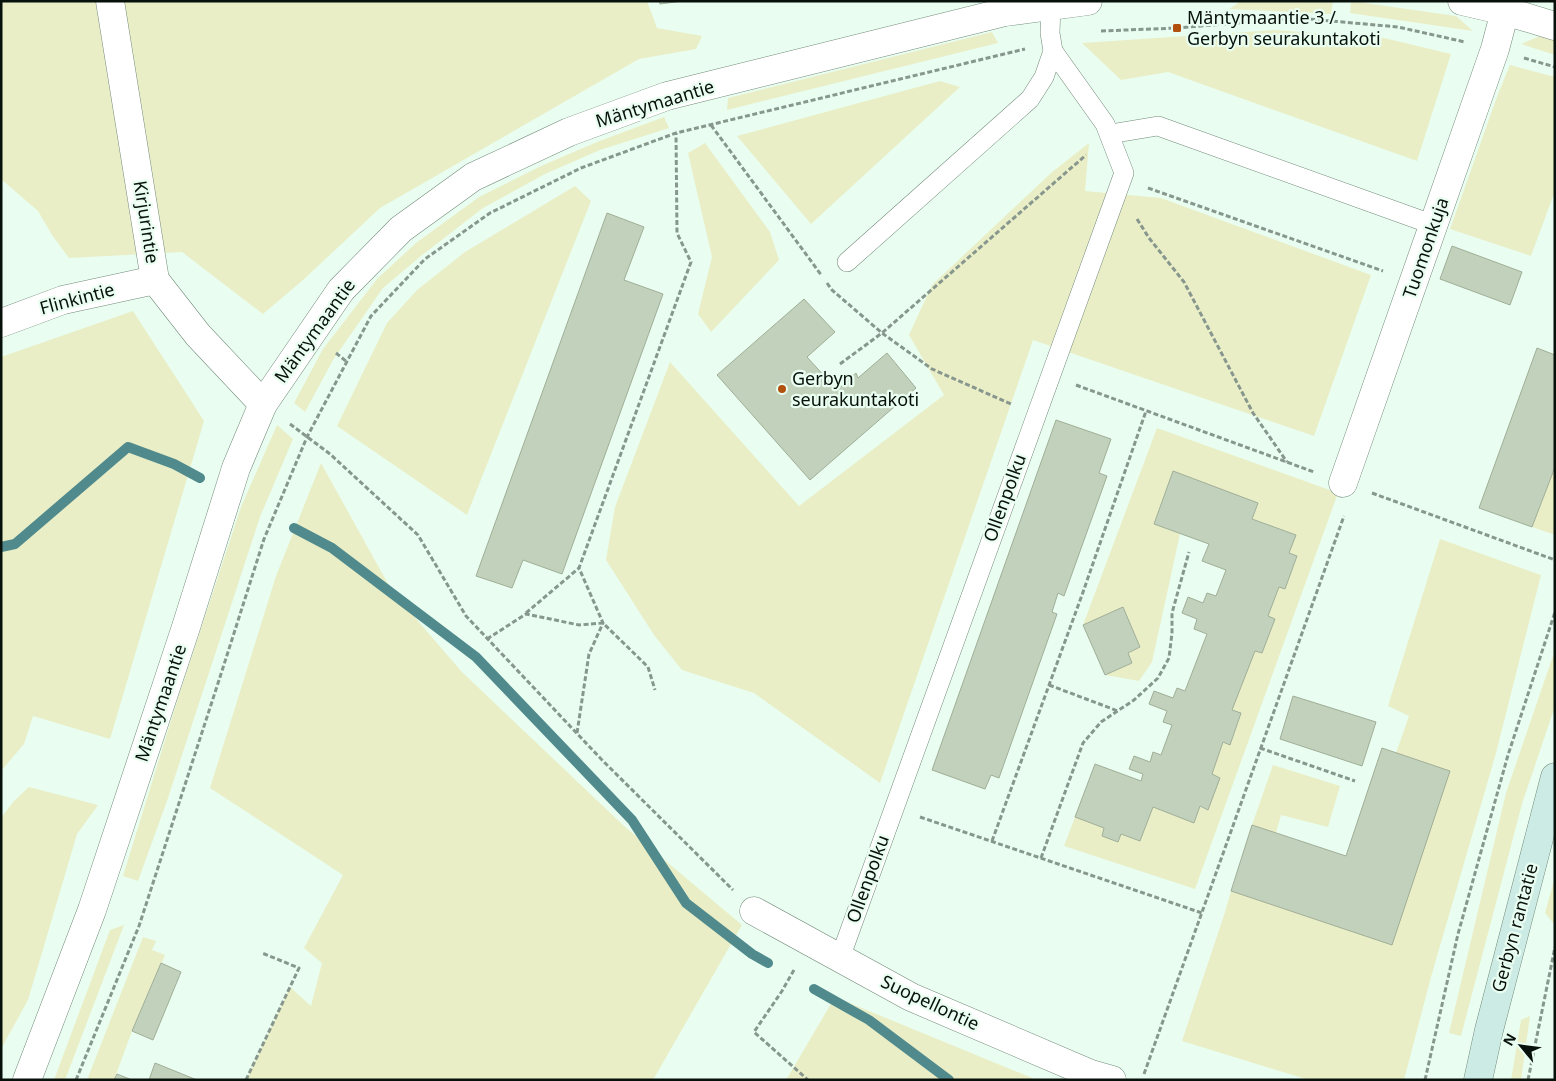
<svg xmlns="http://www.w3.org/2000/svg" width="1556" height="1081" font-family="'Noto Sans',sans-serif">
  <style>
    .green { fill: #e9eec7 }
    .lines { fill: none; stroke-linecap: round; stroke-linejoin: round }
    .stream { stroke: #508a8c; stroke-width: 10 }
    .building { fill: #c2d1bb; stroke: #a0ae98 }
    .service-casing { stroke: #738a7b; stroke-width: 20 }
    .minor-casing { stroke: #738a7b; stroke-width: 29 }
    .tertiary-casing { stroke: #738a7b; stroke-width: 29 }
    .secondary-casing { stroke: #738a7b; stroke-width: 29 }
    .path { stroke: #87978d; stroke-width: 3; stroke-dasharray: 5 2.5; stroke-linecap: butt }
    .service { stroke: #fff; stroke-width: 19 }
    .minor { stroke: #fff; stroke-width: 28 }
    .tertiary { stroke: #fff; stroke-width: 28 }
    .secondary { stroke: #ccebe5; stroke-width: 28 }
    .poi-dot { fill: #b2510e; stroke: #e9fef0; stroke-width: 2 }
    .labels { text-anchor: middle; stroke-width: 4.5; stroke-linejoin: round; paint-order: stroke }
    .poi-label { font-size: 18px; fill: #07100b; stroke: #e9fef0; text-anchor: start }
    .street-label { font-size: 18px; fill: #07100b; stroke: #e9fef0 }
  </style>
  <rect width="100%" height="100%" fill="#e9fef0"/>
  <g class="green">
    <polygon points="1,1 647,1 657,28 702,36 696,49 639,59 380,208 303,280 263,314 182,252 69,258 52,235 38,211 1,179"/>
    <polygon points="1241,1 1333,1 1331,14 1229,9"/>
    <polygon points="1351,1 1456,16 1473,31 1350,13"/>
    <polygon points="1274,30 1384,38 1451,54 1417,161 1168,72 1121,80 1082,43"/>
    <polygon points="992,32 998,43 727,110 728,98"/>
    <polygon points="1540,36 1555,41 1555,55 1521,44"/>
    <polygon points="1510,65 1555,77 1555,191 1531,256 1450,229 1498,94"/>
    <polygon points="940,81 960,87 811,224 737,136"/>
    <polygon points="664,117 669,128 600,150 545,174 483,208 421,256 383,288 333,360 305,412 294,403 323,349 377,279 416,243 479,197 541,166 597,142"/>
    <polygon points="705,143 770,232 779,260 711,332 698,314 712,257 688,153"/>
    <polygon points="1089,143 1085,191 1161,198 1371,275 1314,436 1033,340 880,783 754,693 682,670 654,635 606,560 615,507 670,362 799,506 944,395 909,335 932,285 1051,173"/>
    <polygon points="575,186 591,201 467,515 337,426 387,323 417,290 465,252"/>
    <polygon points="133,311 204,421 110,739 33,716 24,744 1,771 1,357"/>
    <polygon points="277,425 293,439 260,517 167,801 138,881 123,876 178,698 241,507"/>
    <polygon points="1157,428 1338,493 1195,889 1064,846 1075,817 1104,828 1102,836 1118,842 1121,834 1140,841 1153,807 1194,823 1200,807 1208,810 1220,778 1212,774 1223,742 1230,744 1241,713 1232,710 1255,651 1262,653 1275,619 1268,616 1279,587 1285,589 1297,557 1289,553 1296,535 1252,519 1258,503 1173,472 1154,524 1180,534 1152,662 1139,681 1105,675 1132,663 1128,653 1140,647 1123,608 1083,625"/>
    <polygon points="321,463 392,591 462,672 624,826 742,925 653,1080 246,1080 290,987 311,1006 322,963 304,948 343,875 210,788 276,576"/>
    <polygon points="1555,467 1555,535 1532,527"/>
    <polygon points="1440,539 1541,575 1496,753 1431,977 1404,1080 1309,1080 1182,1041 1225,912 1231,891 1392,944 1450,771 1396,753 1409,716 1388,706"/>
    <polygon points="1555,650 1555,706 1522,804 1461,1036 1449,1033 1506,793"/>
    <polygon points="1273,765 1340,786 1328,827 1281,815 1276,833 1252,825"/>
    <polygon points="29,787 98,805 77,834 28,1000 1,1049 1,818 14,801"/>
    <polygon points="1555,877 1555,923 1554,924 1545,913"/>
    <polygon points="124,925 65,1080 54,1080 110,930"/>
    <polygon points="143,937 156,941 152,950 165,955 132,1031 114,1080 87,1080"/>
    <polygon points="835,997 1037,1080 786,1080"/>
    <polygon points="1530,1016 1521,1080 1511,1080 1521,1020"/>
  </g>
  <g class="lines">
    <g class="stream">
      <polyline points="294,528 332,548 476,657 632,820 686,903 752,954 768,963"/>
      <polyline points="1,547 15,544 128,447 174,464 200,478"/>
      <polyline points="814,989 869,1020 949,1080"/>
    </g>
  </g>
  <g class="building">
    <polygon points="659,1 682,1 660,4"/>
    <polygon points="607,213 644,227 624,280 663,294 562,574 523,560 512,588 476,576"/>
    <polygon points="1452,246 1522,272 1510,305 1440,279"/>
    <polygon points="804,299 835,332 807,357 837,390 856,373 858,378 887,353 916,388 810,480 717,375"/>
    <polygon points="1537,348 1555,355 1555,467 1532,527 1479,508"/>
    <polygon points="1056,420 1111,439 1099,473 1107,476 1064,596 1058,593 1052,612 1057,614 999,778 991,775 985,789 932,770"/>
    <polygon points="1173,471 1258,503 1252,519 1296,535 1289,553 1297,556 1285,589 1279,587 1268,616 1275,619 1262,653 1255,651 1232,710 1241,713 1230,745 1223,742 1212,774 1220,778 1208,810 1200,806 1194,823 1153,807 1140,841 1121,834 1118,842 1102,836 1104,828 1075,817 1095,764 1141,781 1143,774 1129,769 1134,756 1150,762 1153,752 1161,755 1172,725 1163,722 1167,711 1149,704 1154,691 1173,698 1177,688 1185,691 1207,634 1194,629 1197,619 1182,613 1188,597 1203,603 1207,593 1216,596 1226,570 1202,561 1209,544 1154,524"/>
    <polygon points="1123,607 1140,647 1128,653 1132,663 1105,675 1083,625"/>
    <polygon points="1293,696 1376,722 1362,766 1280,739"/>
    <polygon points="1382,748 1450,771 1392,945 1231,891 1252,825 1346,856"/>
    <polygon points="161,963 181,972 153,1040 132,1031"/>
    <polygon points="155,1063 197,1080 149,1080"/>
    <polygon points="117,1074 132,1080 114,1080"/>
  </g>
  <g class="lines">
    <defs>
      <g id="service">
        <polyline points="1110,134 1158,126 1434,225"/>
        <polyline points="847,262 1030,99 1044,77 1053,51 1050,33 1051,6"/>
        <polyline points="840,958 1124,173 1105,124 1053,51"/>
      </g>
      <g id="minor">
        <polyline points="110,1 155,280 198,335 263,404"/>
        <polyline points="1,323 63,300 155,280"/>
        <polyline points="1343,483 1495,49 1505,11"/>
        <polyline points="754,911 911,997 1091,1074 1112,1080"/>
      </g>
      <g id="tertiary">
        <polyline points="1462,1 1505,11 1555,26"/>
        <polyline points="27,1080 92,910 186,627 236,468 263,404 341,290 401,229 473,177 569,132 667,96 1005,12 1088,1"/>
      </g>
      <polyline id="secondary" points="1478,1080 1489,1030 1555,777"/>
    </defs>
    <use href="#service" class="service-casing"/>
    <use href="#minor" class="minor-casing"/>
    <use href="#tertiary" class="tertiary-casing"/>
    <use href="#secondary" class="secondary-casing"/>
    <g class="path">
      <polyline points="1101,31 1177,28 1298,18 1398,27 1465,42"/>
      <polyline points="1524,58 1555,67"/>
      <polyline points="711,125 822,276"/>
      <polyline points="1148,188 1383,271"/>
      <polyline points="1137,219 1149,238 1184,282 1253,413 1287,462"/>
      <polyline points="827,283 832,290 882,333 1086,155"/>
      <polyline points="336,353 347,362"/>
      <polyline points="840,364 882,333 932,369 1011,404"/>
      <polyline points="1076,385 1314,472"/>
      <polyline points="290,424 330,454 418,535 466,616 603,761 733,890"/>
      <polyline points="1372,493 1555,560"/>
      <polyline points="526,613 579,568"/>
      <polyline points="487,639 526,614 579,625 603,623 648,667 655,690"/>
      <polyline points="1049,685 1118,711"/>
      <polyline points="577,733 589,654 603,623 579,568 691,262 677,233 676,133"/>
      <polyline points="1260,748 1355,781"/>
      <polyline points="920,817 1202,913"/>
      <polyline points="992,841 1082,595 1146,411"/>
      <polyline points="1041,858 1083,743 1101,722 1134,700 1158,678 1169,658 1172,633 1172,613 1189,552"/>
      <polyline points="794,970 782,991 754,1032 808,1080"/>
      <polyline points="1144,1074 1344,516"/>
      <polyline points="76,1080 139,926 221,674 264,539 307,437 371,316 425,259 490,213 581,168 676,133 1025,49"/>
      <polyline points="246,1080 299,968 262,953"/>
      <polyline points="1425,1080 1458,934 1508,755 1555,612"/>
      <polyline points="1528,1080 1555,947"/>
    </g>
    <use href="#service" class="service"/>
    <use href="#minor" class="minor"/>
    <use href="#tertiary" class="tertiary"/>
    <use href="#secondary" class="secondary"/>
  </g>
  <g class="poi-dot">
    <rect x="1172" y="23" width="10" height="10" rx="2.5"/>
    <circle cx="782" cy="389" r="5"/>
  </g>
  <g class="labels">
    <g class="poi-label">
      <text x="1187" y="24">Mäntymaantie 3 /<tspan x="1187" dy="21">Gerbyn seurakuntakoti</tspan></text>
      <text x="792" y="385">Gerbyn<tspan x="792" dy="21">seurakuntakoti</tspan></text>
    </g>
    <g class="street-label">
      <text transform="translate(655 104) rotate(-17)" y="6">Mäntymaantie</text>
      <text transform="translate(146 222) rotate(81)" y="6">Kirjurintie</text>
      <text transform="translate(1426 248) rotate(-71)" y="6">Tuomonkuja</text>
      <text transform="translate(77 299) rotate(-15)" y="6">Flinkintie</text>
      <text transform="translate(315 331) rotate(-54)" y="6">Mäntymaantie</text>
      <text transform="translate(1005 498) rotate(-70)" y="6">Ollenpolku</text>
      <text transform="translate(161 703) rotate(-71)" y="6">Mäntymaantie</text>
      <text transform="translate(868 879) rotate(-70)" y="6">Ollenpolku</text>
      <text transform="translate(1515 928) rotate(-75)" y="6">Gerbyn rantatie</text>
      <text transform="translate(930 1003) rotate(25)" y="6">Suopellontie</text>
    </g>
  </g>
  <rect width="1556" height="1081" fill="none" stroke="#07100b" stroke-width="5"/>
  <g transform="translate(1521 1046) rotate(299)" stroke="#e9fef0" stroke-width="4" paint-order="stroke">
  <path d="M0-4L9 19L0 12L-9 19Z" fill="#07100b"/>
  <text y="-8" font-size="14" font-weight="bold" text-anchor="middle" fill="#07100b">N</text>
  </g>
</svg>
